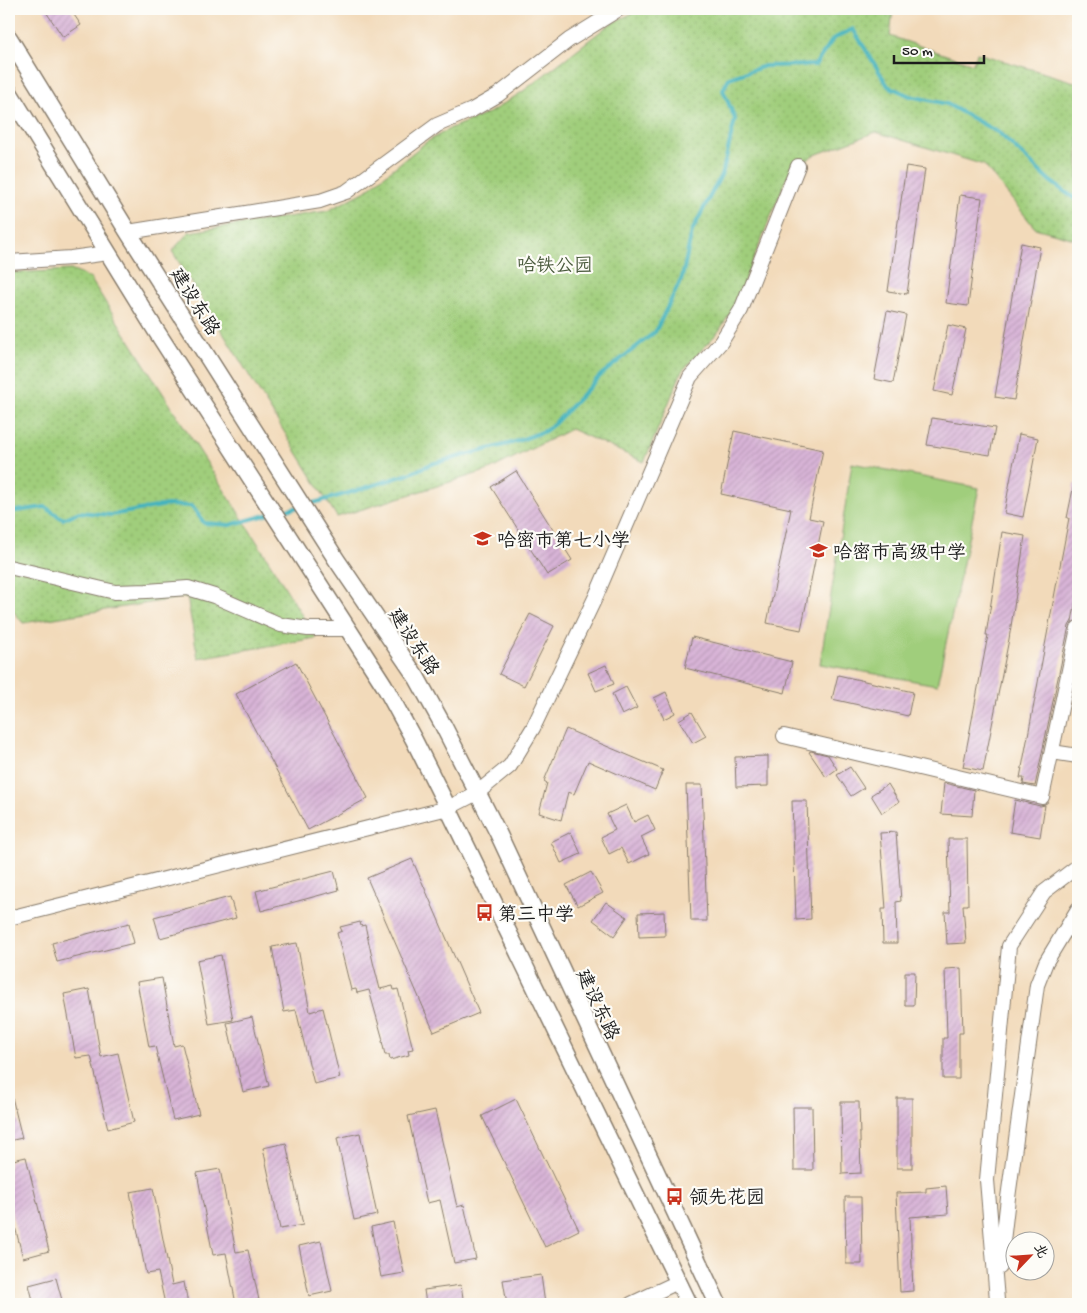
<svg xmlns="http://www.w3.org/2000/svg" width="1087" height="1313" font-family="'Gochi Hand','LXGW WenKai TC',sans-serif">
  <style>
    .grass { fill: url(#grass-dots); stroke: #5e754c }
    .pitch { fill: #a0ce7b; stroke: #5e754c }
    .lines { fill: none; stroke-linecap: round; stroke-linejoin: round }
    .stream { stroke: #44b3be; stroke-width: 4 }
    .building { fill: url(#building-hatch) }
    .minor-casing { stroke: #877b6b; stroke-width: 16 }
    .major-casing { stroke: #877b6b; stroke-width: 19 }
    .minor { stroke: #fff; stroke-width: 14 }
    .major { stroke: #fff; stroke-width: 16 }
    .labels { text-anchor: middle; stroke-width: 4.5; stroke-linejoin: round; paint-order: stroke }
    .park-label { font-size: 19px; fill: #4a5a3d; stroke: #fdfcf7 }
    .street-label { font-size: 19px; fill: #1c1c1c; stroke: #fdfcf7 }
    .poi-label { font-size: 19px; fill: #1c1c1c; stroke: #fdfcf7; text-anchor: start }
  </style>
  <defs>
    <pattern id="grass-dots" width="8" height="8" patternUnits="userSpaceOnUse" patternTransform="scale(1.25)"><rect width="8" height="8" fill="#a0ce7b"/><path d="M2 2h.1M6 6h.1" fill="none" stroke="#89b06a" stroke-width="1.8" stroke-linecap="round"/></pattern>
    <pattern id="building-hatch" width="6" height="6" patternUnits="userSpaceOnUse" patternTransform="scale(1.25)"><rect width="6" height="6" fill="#d8b4d7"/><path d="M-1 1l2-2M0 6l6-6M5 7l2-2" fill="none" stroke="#b99ab8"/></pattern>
  </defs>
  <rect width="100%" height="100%" fill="#fdfcf7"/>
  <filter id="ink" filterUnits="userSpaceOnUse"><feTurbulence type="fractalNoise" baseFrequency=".02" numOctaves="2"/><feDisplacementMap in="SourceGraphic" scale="10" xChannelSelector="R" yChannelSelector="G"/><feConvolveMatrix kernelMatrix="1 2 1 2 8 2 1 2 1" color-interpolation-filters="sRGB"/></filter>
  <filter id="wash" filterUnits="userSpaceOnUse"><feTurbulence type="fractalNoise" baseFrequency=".0096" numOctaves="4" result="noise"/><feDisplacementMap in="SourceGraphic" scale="20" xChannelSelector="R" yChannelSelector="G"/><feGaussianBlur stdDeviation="1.12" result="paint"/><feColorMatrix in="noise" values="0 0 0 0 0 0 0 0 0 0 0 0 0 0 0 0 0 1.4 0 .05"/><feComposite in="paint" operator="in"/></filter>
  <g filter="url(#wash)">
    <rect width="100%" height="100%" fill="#f2daba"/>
    <g class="grass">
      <polygon points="641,9 893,9 890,36 973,64 977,53 1078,83 1078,240 1035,228 984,165 876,132 812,156 786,179 734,307 719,331 682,371 644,462 571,429 489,470 337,517 172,251 189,232 327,211 364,192 425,143 451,128 489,113 522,92 610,24"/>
      <polygon points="71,270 90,278 264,553 316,638 198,658 187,597 23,623 9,606 9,273"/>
    </g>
    <polygon class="pitch" points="852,463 979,488 937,685 820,664"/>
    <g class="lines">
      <g class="stream">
        <polyline points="306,505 342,495 409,474 431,464 512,443 545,431 554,424 602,374 655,332 682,278 692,231 723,171 735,119 723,90 729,78 765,66 815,65 833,39 853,29 888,86 910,96 947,104 999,133 1050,181 1078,201"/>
        <polyline points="9,512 45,507 63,519 79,512 111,515 167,505 192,506 204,523 230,525 270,514"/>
        <polyline points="279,512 299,507"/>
      </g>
    </g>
    <g id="blocks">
      <g class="building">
        <polygon points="44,9 70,9 81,25 63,37"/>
        <polygon points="906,166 925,169 907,294 888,291"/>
        <polygon points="960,195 982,198 968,306 946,303"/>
        <polygon points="1021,243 1040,247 1014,400 995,397"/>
        <polygon points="887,311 906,315 893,383 874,379"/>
        <polygon points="948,325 966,329 952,395 934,391"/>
        <polygon points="932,418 995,428 990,455 927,445"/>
        <polygon points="734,431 823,450 809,518 823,521 801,630 767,623 791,509 721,494"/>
        <polygon points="1019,434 1038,438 1023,517 1004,513"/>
        <polygon points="516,471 572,560 547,575 491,487"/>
        <polygon points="1074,484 1078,484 1078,591 1072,621 1069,626 1035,786 1023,784 1024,778 1020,778 1069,518 1067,518"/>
        <polygon points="1002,532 1025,536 1009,639 983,771 963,767 988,635 986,635"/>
        <polygon points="530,614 554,626 524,686 499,674"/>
        <polygon points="692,637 792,662 785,693 685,668"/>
        <polygon points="296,662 368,798 308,830 236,694"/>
        <polygon points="606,665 614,684 596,691 588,673"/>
        <polygon points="838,675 913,692 908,716 832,699"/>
        <polygon points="626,687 637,708 622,715 612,694"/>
        <polygon points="666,692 675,713 664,719 654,698"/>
        <polygon points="692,712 706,736 693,743 679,720"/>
        <polygon points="566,729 663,770 655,790 588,761 574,794 568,792 561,820 539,813 547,783 544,781"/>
        <polygon points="811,751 828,755 837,769 826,777 809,752"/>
        <polygon points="768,756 768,786 736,787 735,757"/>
        <polygon points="850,767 864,788 851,796 837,775"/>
        <polygon points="944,783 974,790 972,816 941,814"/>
        <polygon points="888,784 899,802 882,813 871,795"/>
        <polygon points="686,785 702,785 707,921 691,921"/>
        <polygon points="1015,800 1040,806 1045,805 1040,837 1010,832"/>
        <polygon points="792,801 807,801 811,919 796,920"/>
        <polygon points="626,805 634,822 648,815 655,830 641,837 649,854 629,864 621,848 609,854 601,837 615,830 607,814"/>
        <polygon points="571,832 581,854 561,863 551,842"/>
        <polygon points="896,832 901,901 896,902 897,943 883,943 882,909 886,909 880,833"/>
        <polygon points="948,839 967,839 968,905 963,905 966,943 947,944 945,912 950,912"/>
        <polygon points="412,859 479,1013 434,1032 367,878"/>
        <polygon points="334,871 339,890 261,911 256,891"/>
        <polygon points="591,872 603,893 578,906 566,885"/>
        <polygon points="230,897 236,918 160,938 154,917"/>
        <polygon points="606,902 627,917 614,936 593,920"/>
        <polygon points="664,912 665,936 639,937 638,913"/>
        <polygon points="360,922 361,926 365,925 373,962 380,989 393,986 394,990 398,989 413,1049 408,1050 409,1055 390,1060 389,1055 385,1055 382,1041 383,1040 369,990 357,993 356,989 351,990 337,933 342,931 340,927"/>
        <polygon points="129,923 134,943 57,962 52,943"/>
        <polygon points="297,943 310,1012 323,1008 340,1078 314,1084 296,1010 284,1012 272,947"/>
        <polygon points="221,955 233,1020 209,1024 197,960"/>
        <polygon points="961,968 963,1033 959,1033 959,1079 943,1079 943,1038 947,1038 945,969"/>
        <polygon points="905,972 915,972 914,1005 905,1005"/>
        <polygon points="162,978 174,1046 182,1044 199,1114 173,1120 155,1046 149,1047 137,982"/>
        <polygon points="89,989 101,1057 118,1053 134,1122 108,1129 91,1056 76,1058 64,994"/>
        <polygon points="252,1017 269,1086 243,1092 227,1023"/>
        <polygon points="12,1097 22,1138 9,1141 9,1098"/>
        <rect x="897" y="1098" width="15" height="70"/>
        <polygon points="516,1099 579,1230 545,1247 482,1116"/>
        <polygon points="841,1102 859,1102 861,1173 842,1174"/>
        <polygon points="793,1107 812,1107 813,1170 794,1170"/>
        <polygon points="435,1110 457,1207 464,1205 476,1259 454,1263 440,1200 427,1203 408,1116"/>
        <polygon points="360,1133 377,1215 354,1220 337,1138"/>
        <polygon points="286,1143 303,1225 280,1229 263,1148"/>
        <polygon points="26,1157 49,1251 23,1258 9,1203 9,1161"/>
        <polygon points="220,1169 236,1252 248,1250 259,1300 236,1304 226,1253 213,1255 197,1173"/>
        <polygon points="946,1186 948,1214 910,1217 913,1291 900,1292 896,1193 926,1192 926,1188"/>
        <polygon points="153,1188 172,1285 184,1282 188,1304 165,1304 158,1272 146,1274 130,1192"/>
        <polygon points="845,1197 861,1197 862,1264 846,1264"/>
        <polygon points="393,1222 404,1273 381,1277 371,1227"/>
        <polygon points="321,1241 332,1291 309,1296 299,1246"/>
        <polygon points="541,1275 545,1304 507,1304 503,1280"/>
        <polygon points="56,1278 63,1304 34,1304 29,1285"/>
        <polygon points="461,1285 464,1304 426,1304 424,1290"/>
      </g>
    </g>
  </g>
  <g filter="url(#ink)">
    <use href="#blocks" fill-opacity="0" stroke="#877b6b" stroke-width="1"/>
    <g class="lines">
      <defs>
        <g id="minor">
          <polyline points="128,232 320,201 346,192 437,125 472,110 498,95 569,40 619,9"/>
          <polyline points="9,262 71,258 108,253"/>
          <polyline points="9,567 115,592 147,591 188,588 214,596 281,625 308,629 348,629"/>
          <polyline points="784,736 1042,797 1078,628"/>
          <polyline points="1052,752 1078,756"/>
          <polyline points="9,918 448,808 477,793 510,766 533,728 596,596 690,377 721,342 741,310 798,166"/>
          <polyline points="1000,1267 1008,1198 1037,985 1046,962 1078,909"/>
          <polyline points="631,1304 678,1282"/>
          <polyline points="996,1304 997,1300 987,1180 1009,946 1044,892 1078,866"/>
        </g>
        <g id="major">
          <polyline points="9,38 128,232 336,559 417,678 443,725 498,833 718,1304"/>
          <polyline points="9,92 155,329 384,685 414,740 448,808 689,1304"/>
        </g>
      </defs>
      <use href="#minor" class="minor-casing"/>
      <use href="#major" class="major-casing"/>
      <use href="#minor" class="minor"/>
      <use href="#major" class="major"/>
    </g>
  </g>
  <defs>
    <symbol id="school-bare" viewBox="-9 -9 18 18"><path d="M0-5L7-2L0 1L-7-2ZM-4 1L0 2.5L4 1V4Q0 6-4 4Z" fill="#c8321e" stroke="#fdfcf7" stroke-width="2.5" paint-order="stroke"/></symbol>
    <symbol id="university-bare" viewBox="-9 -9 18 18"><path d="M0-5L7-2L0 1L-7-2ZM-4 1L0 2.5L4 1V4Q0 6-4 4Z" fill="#c8321e" stroke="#fdfcf7" stroke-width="2.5" paint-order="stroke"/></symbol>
    <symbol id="bus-bare" viewBox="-9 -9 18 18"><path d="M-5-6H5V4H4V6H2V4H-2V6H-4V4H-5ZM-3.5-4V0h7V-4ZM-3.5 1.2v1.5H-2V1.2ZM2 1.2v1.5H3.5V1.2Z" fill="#c8321e" stroke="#fdfcf7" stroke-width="2.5" paint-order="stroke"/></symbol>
  </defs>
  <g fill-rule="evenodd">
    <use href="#school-bare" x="470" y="526" width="25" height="25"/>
    <use href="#university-bare" x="806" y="538" width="25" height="25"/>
    <use href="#bus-bare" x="472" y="900" width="25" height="25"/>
    <use href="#bus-bare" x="662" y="1184" width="25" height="25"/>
  </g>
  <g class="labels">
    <g class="park-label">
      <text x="555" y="271">哈铁公园</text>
    </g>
    <g class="street-label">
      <text transform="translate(196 301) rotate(58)" y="7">建设东路</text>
      <text transform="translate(415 641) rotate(57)" y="7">建设东路</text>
      <text transform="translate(599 1004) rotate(65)" y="7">建设东路</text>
    </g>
    <g class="poi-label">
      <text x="497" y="546">哈密市第七小学</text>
      <text x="833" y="558">哈密市高级中学</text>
      <text x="498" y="920">第三中学</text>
      <text x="689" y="1203">领先花园</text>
    </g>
  </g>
  <rect width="1087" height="1313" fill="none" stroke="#fdfcf7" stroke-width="30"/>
  <g transform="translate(1030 1256) rotate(65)"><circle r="24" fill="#fdfcf7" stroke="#a3a29f"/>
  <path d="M0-4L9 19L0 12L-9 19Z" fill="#c8321e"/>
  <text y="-8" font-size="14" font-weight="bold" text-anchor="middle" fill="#1c1c1c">北</text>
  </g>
  <path d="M894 55v8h90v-8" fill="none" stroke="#1c1c1c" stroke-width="2.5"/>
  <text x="902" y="55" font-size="15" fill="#1c1c1c" stroke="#fdfcf7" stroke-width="4" paint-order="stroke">50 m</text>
</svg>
